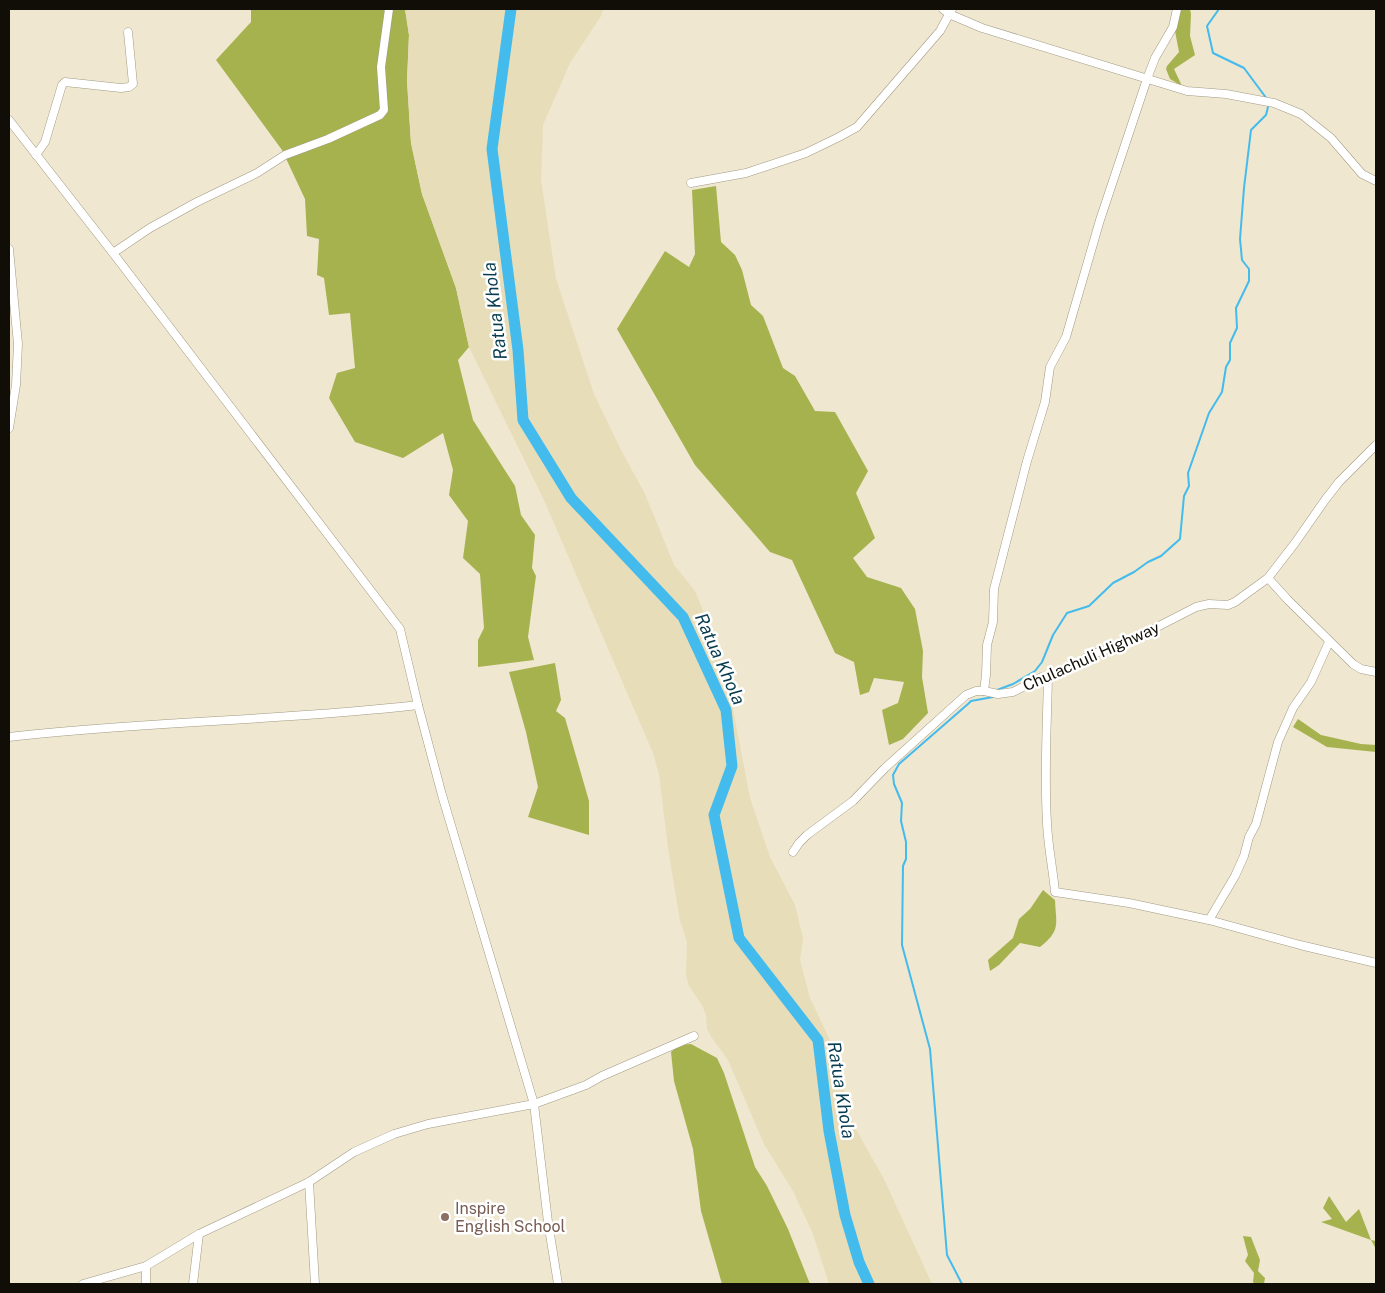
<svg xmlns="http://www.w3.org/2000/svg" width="1385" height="1293" font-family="'Public Sans',sans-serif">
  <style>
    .forest { fill: #a6b24e }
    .sand { fill: #e7ddb8 }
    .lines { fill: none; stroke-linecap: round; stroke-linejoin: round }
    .stream { stroke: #43bbed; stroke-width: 2 }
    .river { stroke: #43bbed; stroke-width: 11 }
    .minor-casing { stroke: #a29a84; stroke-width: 9 }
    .minor { stroke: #fff; stroke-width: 8 }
    .education-dot { fill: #8d6e63; stroke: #fff; stroke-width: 2 }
    .labels { text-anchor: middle; stroke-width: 5; stroke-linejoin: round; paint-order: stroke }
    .street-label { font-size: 16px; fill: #100e06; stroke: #fff }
    .education-label { font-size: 16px; fill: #785e54; stroke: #fff; text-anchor: start }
    .water-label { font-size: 18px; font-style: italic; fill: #083d51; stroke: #fff }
  </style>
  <rect width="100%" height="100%" fill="#efe7cf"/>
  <g class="forest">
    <polygon points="251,9 405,9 409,35 407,81 411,143 422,194 456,288 469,347 458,360 473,420 515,486 521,515 535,535 532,568 536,576 528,637 534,660 478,667 478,640 484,628 480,574 463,558 468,521 449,495 453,470 443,433 403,458 355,442 329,398 337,373 355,368 350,313 329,315 324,278 317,275 319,239 307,236 305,199 282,150 216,60 251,22"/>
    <polygon points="1180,9 1190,9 1191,14 1190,36 1195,55 1174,69 1182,86 1170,79 1166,69 1167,66 1179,52 1175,31"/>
    <polygon points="716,186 721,242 735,255 742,270 751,305 763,316 783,368 795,376 815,411 835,412 868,471 856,493 875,538 853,558 867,577 901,588 915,609 923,651 922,677 928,713 903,739 889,745 882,710 898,703 904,682 874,678 869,692 860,695 854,662 835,653 792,560 770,552 695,465 617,329 665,251 689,267 695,254 692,190"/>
    <polygon points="555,663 561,700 556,711 565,718 589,801 589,835 528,817 538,787 526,732 509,672"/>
    <polygon points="1298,719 1321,735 1361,744 1376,745 1376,752 1327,747 1293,727"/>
    <path d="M 1043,890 L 1055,900 C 1056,925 1061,930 1040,947 L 1020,943 L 999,965 L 990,971 L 988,960 L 1013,938 L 1019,919 L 1030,909 Z"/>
    <polygon points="691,1044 717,1058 724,1073 755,1167 767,1186 788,1229 810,1284 722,1284 701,1211 693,1149 674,1081 671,1052 679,1045"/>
    <polygon points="1329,1196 1346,1222 1359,1209 1371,1240 1376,1241 1376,1249 1371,1240 1321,1222 1332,1219 1323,1208"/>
    <polygon points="1243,1236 1251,1237 1260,1260 1258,1271 1265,1278 1264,1284 1255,1284 1253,1282 1254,1273 1245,1261 1248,1255"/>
  </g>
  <polygon class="sand" points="405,9 603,9 601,16 570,63 543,125 541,180 556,279 594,394 620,448 645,494 674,565 695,591 709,625 728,683 750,798 770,857 795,905 803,938 800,960 810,998 829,1038 854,1126 884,1179 932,1284 829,1284 813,1234 793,1191 764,1144 728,1060 712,1038 707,1029 706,1015 702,1005 689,986 686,975 687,941 680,921 668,848 659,774 653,753 544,500 469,347 456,288 422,194 411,143 407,81 409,35"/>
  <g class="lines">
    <g class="stream">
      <polyline points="1219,9 1207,26 1213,53 1244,68 1267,99"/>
      <polyline points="997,690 1013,684 1035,671 1042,662 1053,635 1067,613 1089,606 1113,583 1134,572 1148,562 1161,556 1180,539 1184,496 1189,486 1188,473 1209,413 1222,392 1226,367 1230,360 1230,343 1237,328 1236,308 1249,281 1249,269 1242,260 1240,239 1244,188 1251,130 1266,115 1268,107"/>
      <polyline points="962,1284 947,1255 930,1049 902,945 903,866 906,859 906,842 901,821 902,803 894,784 893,775 899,764 968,704 971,701 993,697"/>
    </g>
    <polyline class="river" points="511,9 492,149 518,350 523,420 571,498 683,617 726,710 732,766 714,815 739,938 818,1040 829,1131 845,1215 859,1262 869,1284"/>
    <defs>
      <g id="minor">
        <polyline points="943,9 949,14 982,28 1187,91 1226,94 1274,103 1301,114 1331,138 1362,174 1376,181"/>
        <polyline points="9,120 113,253 400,629 418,705 442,795 534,1104 548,1222 558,1284"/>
        <polyline points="36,155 45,142 62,85 65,82 121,88 129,87 133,84 128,32"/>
        <polyline points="691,183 746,173 806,153 839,137 857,127 940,31 952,9"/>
        <polyline points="9,249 18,344 16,385 9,428"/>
        <polyline points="113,253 150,228 197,202 257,173 285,155 328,139 380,115 384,110 381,67 389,9"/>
        <polyline points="1268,578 1288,600 1353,664 1361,669 1376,672"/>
        <path d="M 1048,677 C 1047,726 1044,774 1047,823 C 1048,847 1053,869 1055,892 L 1129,903 L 1209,920 L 1300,945 L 1376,963"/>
        <polyline points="984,691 986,675 987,645 993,622 994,589 1027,461 1045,402 1050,367 1066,337 1100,220 1147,79 1155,58 1173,27 1177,9"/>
        <path d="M 9,737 C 145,721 282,721 418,705"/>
        <polyline points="793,852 799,843 807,835 853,801 885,768 966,695 976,691 984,691 998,694 1013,692 1042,677 1062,673 1092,654 1122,645 1196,607 1209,604 1228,605 1235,602 1268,578 1295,543 1325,500 1339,482 1376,445"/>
        <polyline points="1209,920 1235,876 1244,856 1249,837 1256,824 1278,742 1293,708 1311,682 1329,642"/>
        <polyline points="309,1182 315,1284"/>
        <polyline points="83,1284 146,1266 199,1234 309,1182 354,1152 394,1134 428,1124 534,1104 586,1085 602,1076 694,1036"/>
        <polyline points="146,1284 146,1266"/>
        <polyline points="193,1284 199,1234"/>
      </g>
    </defs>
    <use href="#minor" class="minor-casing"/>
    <use href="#minor" class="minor"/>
  </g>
  <circle class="education-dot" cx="445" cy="1217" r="5"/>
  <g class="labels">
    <g class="street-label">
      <text transform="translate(1091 656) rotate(-24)" y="6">Chulachuli Highway</text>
    </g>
    <g class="education-label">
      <text x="455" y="1214">Inspire<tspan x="455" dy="18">English School</tspan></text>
    </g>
    <g class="water-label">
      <text transform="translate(495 311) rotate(-97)" y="6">Ratua Khola</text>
      <text transform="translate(720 659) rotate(66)" y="6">Ratua Khola</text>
      <text transform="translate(841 1090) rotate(81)" y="6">Ratua Khola</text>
    </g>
  </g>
  <rect width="1385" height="1293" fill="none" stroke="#100e06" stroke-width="20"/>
</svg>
